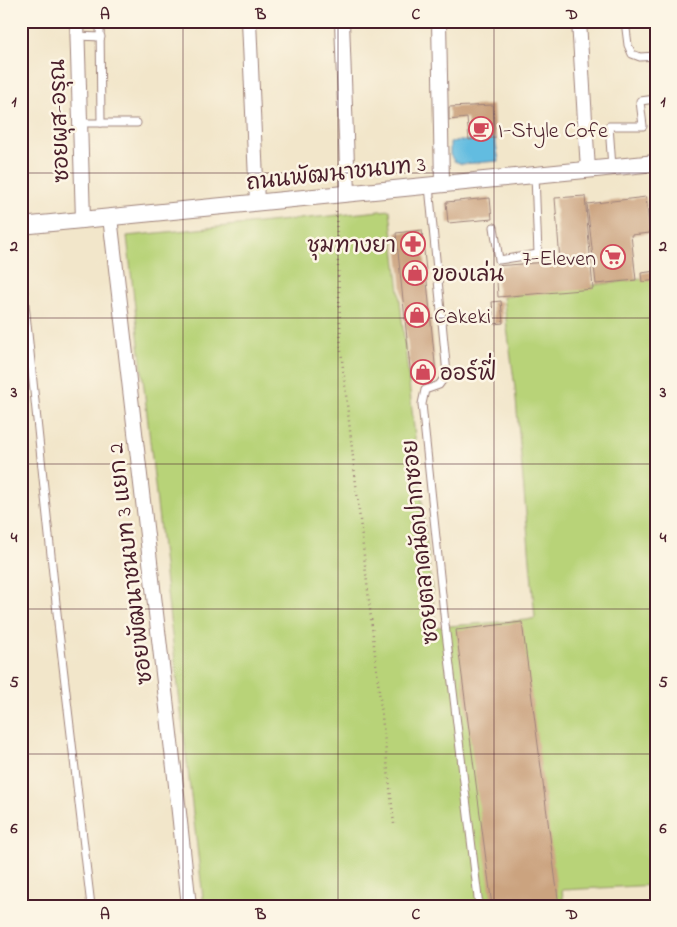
<svg xmlns="http://www.w3.org/2000/svg" width="677" height="927" font-family="'Indie Flower','Playpen Sans Thai',sans-serif">
  <style>
    .green { fill: #b8d378; stroke: #817952 }
    .water { fill: #62bce0; stroke: #566e86 }
    .building { fill: #cba37f }
    .lines { fill: none; stroke-linecap: round; stroke-linejoin: round }
    .service-casing { stroke: #9e827a; stroke-width: 9 }
    .minor-casing { stroke: #9e827a; stroke-width: 16 }
    .tertiary-casing { stroke: #9e827a; stroke-width: 18 }
    .path { stroke: #9e827a; stroke-width: 2.5; stroke-dasharray: 1 4; stroke-linecap: butt }
    .service { stroke: #fff; stroke-width: 7 }
    .minor { stroke: #fff; stroke-width: 14 }
    .tertiary { stroke: #fff; stroke-width: 16 }
    .grid { fill: none; stroke: #4a1f2b; stroke-width: 1; stroke-opacity: 0.55 }
    .labels { text-anchor: middle; stroke-width: 5; stroke-linejoin: round; paint-order: stroke }
    .street-label { font-size: 22px; fill: #4a1f2b; stroke: #fcf5e5 }
    .poi-label { font-size: 22px; fill: #4a1f2b; stroke: #fcf5e5; text-anchor: start }
    .neatline { fill: none; stroke: #4a1f2b; stroke-width: 2 }
    .grid-label { font-size: 16px; text-anchor: middle; font-weight: bold; fill: #4a1f2b }
  </style>
  <rect width="100%" height="100%" fill="#fcf5e5"/>
  <filter id="ink" filterUnits="userSpaceOnUse"><feTurbulence type="fractalNoise" baseFrequency=".02" numOctaves="2"/><feDisplacementMap in="SourceGraphic" scale="10" xChannelSelector="R" yChannelSelector="G"/><feConvolveMatrix kernelMatrix="1 2 1 2 8 2 1 2 1" color-interpolation-filters="sRGB"/></filter>
  <filter id="wash" filterUnits="userSpaceOnUse"><feTurbulence type="fractalNoise" baseFrequency=".0096" numOctaves="4" result="noise"/><feDisplacementMap in="SourceGraphic" scale="20" xChannelSelector="R" yChannelSelector="G"/><feGaussianBlur stdDeviation="1.12" result="paint"/><feColorMatrix in="noise" values="0 0 0 0 0 0 0 0 0 0 0 0 0 0 0 0 0 1.4 0 .05"/><feComposite in="paint" operator="in"/></filter>
  <g filter="url(#wash)">
    <rect width="100%" height="100%" fill="#f2e6ca"/>
    <polygon class="green" points="390,210 436,627 527,620 535,618 515,388 503,297 656,277 656,885 562,890 564,906 204,906 170,619 127,236"/>
    <polygon class="water" points="495,138 499,161 462,164 454,161 450,155 450,142"/>
    <g id="blocks">
      <g class="building">
        <polygon points="493,105 495,138 469,140 467,118 449,120 449,107"/>
        <polygon points="585,196 593,289 498,297 496,266 560,261 555,198"/>
        <polygon points="646,197 650,233 631,235 636,280 596,284 587,204"/>
        <polygon points="490,198 492,219 448,223 446,202"/>
        <polygon points="422,230 436,374 411,377 396,233"/>
        <polygon points="656,271 656,280 642,282 641,273"/>
        <polygon points="501,301 503,323 494,324 492,302"/>
        <polygon points="522,622 559,906 492,906 456,630"/>
      </g>
    </g>
  </g>
  <g filter="url(#ink)">
    <use href="#blocks" fill-opacity="0" stroke="#9e827a" stroke-width="1"/>
    <g class="lines">
      <defs>
        <g id="service">
          <polyline points="100,21 101,123"/>
          <polyline points="625,21 628,45 632,54 640,57 656,56"/>
          <polyline points="77,36 101,37"/>
          <polyline points="80,123 137,123"/>
          <polyline points="612,167 609,126 643,126 640,101 656,99"/>
          <polyline points="429,186 447,374 439,385 425,390 422,404 446,633 479,906"/>
          <polyline points="494,227 499,260 538,254 535,175"/>
          <polyline points="21,266 59,632 91,906"/>
        </g>
        <g id="minor">
          <polyline points="77,21 83,220"/>
          <polyline points="249,21 257,203"/>
          <polyline points="342,21 348,194"/>
          <polyline points="439,21 442,184"/>
          <polyline points="579,21 588,170"/>
          <polyline points="110,217 177,794 189,906"/>
        </g>
        <polyline id="tertiary" points="21,226 656,163"/>
      </defs>
      <use href="#service" class="service-casing"/>
      <use href="#minor" class="minor-casing"/>
      <use href="#tertiary" class="tertiary-casing"/>
      <polyline class="path" points="336,211 341,350 394,824"/>
      <use href="#service" class="service"/>
      <use href="#minor" class="minor"/>
      <use href="#tertiary" class="tertiary"/>
    </g>
  </g>
  <path class="grid" d="M 183,21 L 183,906M 338,21 L 338,906M 494,21 L 494,906M 21,173 L 656,173M 21,318 L 656,318M 21,464 L 656,464M 21,609 L 656,609M 21,754 L 656,754"/>
  <defs>
    <symbol id="cafe-ring" viewBox="-11 -11 22 22"><circle r="9.5" fill="#fcf5e5" stroke="#d1495b" stroke-width="1.5"/><path d="M-5.5-4.5H6V0H3Q3 3.5 0 3.5H-2.5Q-5.5 3.5-5.5 0ZM3-3.2v2h1.7v-2ZM-6 4.5H4V6H-6Z" fill="#d1495b"/></symbol>
    <symbol id="pharmacy-ring" viewBox="-11 -11 22 22"><circle r="9.5" fill="#fcf5e5" stroke="#d1495b" stroke-width="1.5"/><path d="M-2-6h4v4h4v4h-4v4h-4v-4h-4v-4h4Z" fill="#d1495b"/></symbol>
    <symbol id="supermarket-ring" viewBox="-11 -11 22 22"><circle r="9.5" fill="#fcf5e5" stroke="#d1495b" stroke-width="1.5"/><path d="M-6-5.5h2.5l.6 2H6L4.5 2H-2.5L-4.4-4H-6ZM-1.5 3.2a1.3 1.3 0 1 0 .1 0ZM3 3.2a1.3 1.3 0 1 0 .1 0Z" fill="#d1495b"/></symbol>
    <symbol id="shop-ring" viewBox="-11 -11 22 22"><circle r="9.5" fill="#fcf5e5" stroke="#d1495b" stroke-width="1.5"/><path d="M-5-2.5h2.3a2.7 3.5 0 0 1 5.4 0H5L5.5 6h-11ZM-1.5-2.5h3a1.5 2.3 0 0 0-3 0Z" fill="#d1495b"/></symbol>
  </defs>
  <g fill-rule="evenodd">
    <use href="#cafe-ring" x="467" y="115" width="28" height="28"/>
    <use href="#pharmacy-ring" x="399" y="230" width="28" height="28"/>
    <use href="#supermarket-ring" x="599" y="243" width="28" height="28"/>
    <use href="#shop-ring" x="401" y="259" width="28" height="28"/>
    <use href="#shop-ring" x="403" y="301" width="28" height="28"/>
    <use href="#shop-ring" x="409" y="358" width="28" height="28"/>
  </g>
  <g class="labels">
    <g class="street-label">
      <text transform="translate(58 121) rotate(-92)" y="8">ซอยผุส-อรุณ</text>
      <text transform="translate(336 172) rotate(-6)" y="8">ถนนพัฒนาชนบท 3</text>
      <text transform="translate(419 542) rotate(-96)" y="8">ซอยตลาดนัดปากซอย</text>
      <text transform="translate(129 564) rotate(-97)" y="8">ซอยพัฒนาชนบท 3 แยก 2</text>
    </g>
    <g class="poi-label">
      <text x="498" y="137">I-Style Cofe</text>
      <text x="396" y="252" text-anchor="end">ชุมทางยา</text>
      <text x="596" y="265" text-anchor="end">7-Eleven</text>
      <text x="432" y="281">ของเล่น</text>
      <text x="434" y="323">Cakeki</text>
      <text x="440" y="380">ออร์ฟี่</text>
    </g>
  </g>
  <rect width="677" height="927" fill="none" stroke="#fcf5e5" stroke-width="55"/>
  <rect x="28" y="28" width="622" height="872" class="neatline"/>
  <g class="grid-label">
    <text x="105" y="19">A</text>
    <text x="261" y="19">B</text>
    <text x="416" y="19">C</text>
    <text x="572" y="19">D</text>
    <text x="14" y="106">1</text>
    <text x="663" y="106">1</text>
    <text x="14" y="251">2</text>
    <text x="663" y="251">2</text>
    <text x="14" y="397">3</text>
    <text x="663" y="397">3</text>
    <text x="14" y="542">4</text>
    <text x="663" y="542">4</text>
    <text x="14" y="687">5</text>
    <text x="663" y="687">5</text>
    <text x="14" y="833">6</text>
    <text x="663" y="833">6</text>
    <text x="105" y="919">A</text>
    <text x="261" y="919">B</text>
    <text x="416" y="919">C</text>
    <text x="572" y="919">D</text>
  </g>
</svg>
